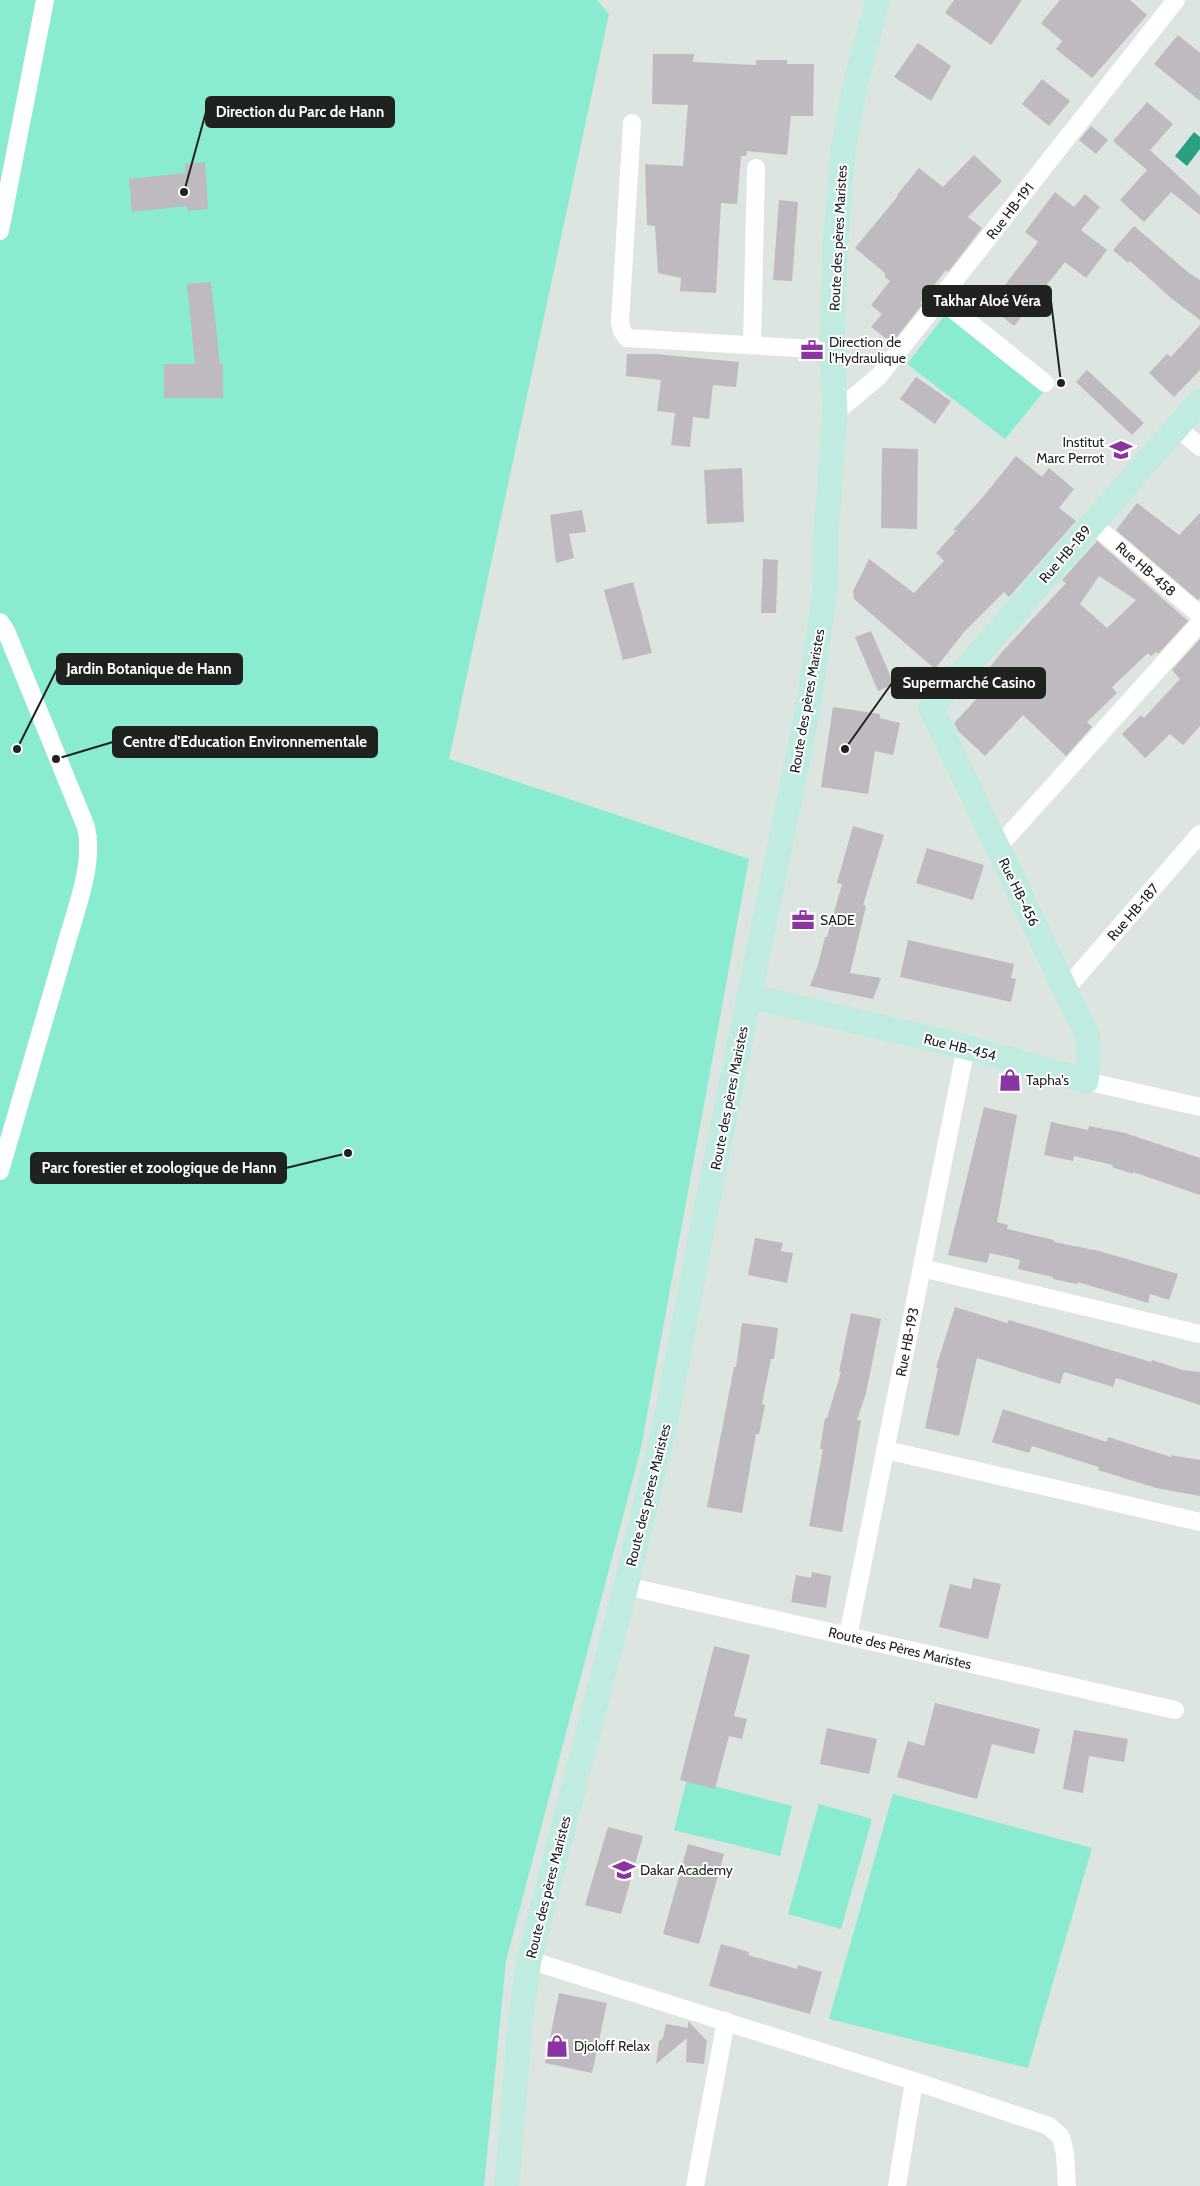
<svg xmlns="http://www.w3.org/2000/svg" width="1200" height="2186" font-family="Cabin,sans-serif">
  <style>
    .green { fill: #89ebcf }
    .water { fill: #299f84 }
    .building { fill: #bebac0; fill-rule: evenodd }
    .lines { fill: none; stroke-linecap: round; stroke-linejoin: round }
    .street { stroke: #fff; stroke-width: 18 }
    .secondary { stroke: #bfebe1; stroke-width: 25 }
    .labels { text-anchor: middle; stroke-width: 4; stroke-linejoin: round; paint-order: stroke }
    .street-label { font-size: 14px; fill: #1f2221; stroke: #fff }
    .poi-label { font-size: 14px; fill: #1f2221; stroke: #fff; text-anchor: start }
    .leader { fill: none; stroke: #1f2221; stroke-width: 2 }
    .callout-dot { fill: #1f2221; stroke: #fff; stroke-width: 2 }
    .callout { fill: #1f2221; stroke: #1f2221; stroke-width: 2 }
    .callout-label { font-size: 15px; text-anchor: middle; font-weight: bold; fill: #fff }
  </style>
  <rect width="100%" height="100%" fill="#dce5e2"/>
  <g class="green">
    <polygon points="0,0 597,0 609,14 449,759 749,859 641,1448 506,1961 484,2186 0,2186"/>
    <polygon points="945,315 1044,391 1005,439 907,364"/>
    <polygon points="687,1779 792,1806 780,1856 674,1830"/>
    <polygon points="893,1794 1092,1848 1028,2068 829,2019"/>
    <polygon points="819,1804 872,1819 841,1929 788,1914"/>
  </g>
  <polygon class="water" points="1194,132 1200,137 1200,149 1187,166 1175,156"/>
  <g class="building">
    <polygon points="954,0 1022,0 991,45 945,13"/>
    <polygon points="1060,0 1130,0 1147,15 1092,78 1056,49 1062,41 1041,23"/>
    <polygon points="1178,35 1200,53 1200,101 1154,64"/>
    <polygon points="918,43 951,66 931,101 894,77"/>
    <polygon points="653,54 694,54 693,62 756,65 756,60 787,60 787,64 814,64 813,116 791,116 787,155 747,151 746,156 741,156 737,204 721,203 716,293 680,291 681,278 658,273 655,226 647,225 645,164 683,166 688,105 652,104"/>
    <polygon points="1042,79 1070,101 1049,126 1022,104"/>
    <polygon points="1147,102 1173,124 1150,150 1200,196 1200,215 1171,192 1144,222 1120,200 1147,170 1113,141"/>
    <polygon points="1091,126 1108,140 1096,154 1079,140"/>
    <polygon points="974,155 1002,181 968,217 982,228 948,272 946,270 920,303 922,305 892,343 871,327 882,314 871,305 890,281 884,276 886,274 855,248 898,196 897,195 919,168 943,187"/>
    <polygon points="205,162 208,209 188,211 187,206 132,212 129,179 185,173 185,164"/>
    <polygon points="1055,192 1074,207 1085,194 1100,207 1081,230 1107,250 1086,278 1065,262 1014,326 989,306 1038,242 1025,232"/>
    <polygon points="779,200 798,202 792,281 773,280"/>
    <polygon points="1134,226 1189,273 1200,280 1200,320 1171,298 1130,261 1128,263 1113,250"/>
    <polygon points="211,282 220,364 223,364 223,398 164,398 164,364 195,364 187,284"/>
    <polygon points="1200,325 1200,370 1174,397 1149,373 1167,354 1171,357"/>
    <polygon points="627,354 655,354 739,362 736,387 713,385 709,419 693,417 690,447 671,445 675,413 657,411 661,380 626,376"/>
    <polygon points="1087,370 1144,423 1132,435 1076,382"/>
    <polygon points="916,377 951,401 935,424 900,399"/>
    <polygon points="882,448 918,449 917,529 881,528"/>
    <polygon points="1016,456 1042,477 1049,468 1074,489 1059,508 1076,521 1009,597 1004,592 964,632 935,669 854,599 853,591 869,559 914,593 944,561 936,553 957,530 953,530 983,497"/>
    <polygon points="742,468 744,522 707,524 704,470"/>
    <polygon points="1137,503 1179,535 1200,513 1200,598 1198,600 1116,530"/>
    <polygon points="582,510 586,532 569,534 574,558 556,563 550,515"/>
    <path d="M 1097,541 L 1188,621 L 1158,654 L 1156,652 L 1151,656 L 1148,653 L 1112,687 L 1117,693 L 1087,722 L 1092,727 L 1066,756 L 1023,715 L 985,756 L 958,731 L 954,723 L 985,690 L 977,683 L 1003,651 L 1066,583 L 1062,580 ZM 1099,576 L 1136,600 L 1107,628 L 1080,604 Z"/>
    <polygon points="763,559 778,560 776,613 761,613"/>
    <polygon points="633,582 652,653 623,660 604,590"/>
    <polygon points="871,631 894,684 878,691 855,637"/>
    <polygon points="1200,639 1200,726 1183,745 1170,734 1145,758 1122,734 1141,715 1144,718 1180,679 1172,670"/>
    <polygon points="833,707 880,714 880,718 900,723 893,755 875,751 868,794 821,787"/>
    <polygon points="853,826 884,835 863,905 866,906 850,973 881,978 873,999 810,986 818,965 825,937 827,937 842,884 837,883"/>
    <polygon points="927,848 984,865 973,900 916,883"/>
    <polygon points="908,940 1014,964 1011,978 1016,979 1011,1002 900,977"/>
    <polygon points="984,1107 1017,1115 997,1222 1008,1225 1007,1229 1054,1240 1054,1242 1099,1251 1178,1274 1169,1300 1150,1294 1148,1303 1078,1282 1077,1284 1053,1279 1053,1277 1018,1269 1020,1260 990,1253 987,1263 948,1255"/>
    <polygon points="1051,1122 1088,1130 1089,1126 1125,1133 1200,1158 1200,1195 1133,1172 1133,1174 1112,1167 1113,1165 1074,1156 1073,1161 1044,1155"/>
    <polygon points="755,1238 783,1243 781,1251 793,1253 787,1283 748,1275"/>
    <polygon points="955,1307 1007,1323 1009,1320 1151,1362 1152,1360 1183,1370 1200,1372 1200,1405 1116,1378 1113,1387 1064,1372 1060,1384 977,1358 959,1436 925,1428 938,1368 936,1367"/>
    <polygon points="851,1313 881,1319 866,1393 857,1420 861,1420 842,1532 809,1526 823,1449 820,1449 825,1418 827,1418 841,1372 839,1372"/>
    <polygon points="742,1323 778,1328 774,1359 771,1359 762,1404 765,1405 759,1434 756,1434 742,1513 707,1507 734,1367 736,1367"/>
    <polygon points="1003,1409 1107,1442 1108,1437 1171,1457 1171,1455 1200,1460 1200,1496 1156,1488 1098,1470 1099,1467 1032,1446 1029,1453 992,1442"/>
    <polygon points="812,1572 831,1576 826,1608 791,1602 796,1575 811,1578"/>
    <polygon points="973,1578 1001,1584 988,1639 939,1627 950,1584 971,1589"/>
    <polygon points="714,1646 750,1655 734,1716 747,1719 742,1739 729,1736 715,1789 680,1780"/>
    <polygon points="935,1703 1040,1729 1034,1754 992,1744 977,1799 897,1777 908,1741 924,1746"/>
    <polygon points="827,1728 877,1739 869,1774 820,1764"/>
    <polygon points="1074,1730 1128,1739 1124,1762 1089,1756 1083,1793 1063,1789"/>
    <polygon points="608,1827 643,1836 621,1914 585,1905"/>
    <polygon points="688,1844 724,1854 699,1944 663,1934"/>
    <polygon points="721,1944 749,1952 748,1955 797,1969 798,1965 822,1972 810,2014 709,1986"/>
    <polygon points="559,1993 607,2003 592,2073 545,2063"/>
    <polygon points="688,2021 707,2041 704,2064 686,2062 687,2038 656,2064 659,2041 663,2038 666,2024 688,2028"/>
  </g>
  <g class="lines">
    <g class="street">
      <polyline points="632,123 620,322 622,331 627,338 832,350"/>
      <polyline points="0,231 45,0"/>
      <polyline points="940,299 1045,383"/>
      <polyline points="752,345 756,168"/>
      <polyline points="835,413 879,376 1176,0"/>
      <polyline points="1177,427 1200,447"/>
      <polyline points="1092,523 1200,615"/>
      <path d="M 0,622 L 6,631 L 86,827 C 95,865 74,914 64,952 C 43,1025 22,1098 0,1171"/>
      <polyline points="997,848 1200,623"/>
      <polyline points="1065,990 1200,834"/>
      <polyline points="1086,1081 1200,1107"/>
      <polyline points="922,1268 1200,1334"/>
      <polyline points="886,1450 1200,1522"/>
      <polyline points="626,1586 1175,1710"/>
      <polyline points="848,1636 966,1047"/>
      <polyline points="529,1960 914,2081 1049,2126 1061,2137 1065,2153 1067,2186"/>
      <polyline points="695,2186 726,2021"/>
      <polyline points="897,2186 914,2081"/>
    </g>
    <g class="secondary">
      <polyline points="749,996 966,1047 1086,1081 1089,1057 1088,1037 931,708 1200,401"/>
      <polyline points="507,2186 520,2023 529,1960 626,1586 665,1424 704,1220 809,702 825,590 826,535 835,413 832,350 835,249 843,149 856,81 878,0"/>
    </g>
  </g>
  <defs>
    <symbol id="office-bare" viewBox="-9 -9 18 18"><path d="M-6-3h4V-5.5h4V-3h4V5H-6ZM-1-4.5V-3h2v-1.5ZM-6 0V1H6V0Z" fill="#8c35a2" stroke="#fff" stroke-width="2.5" paint-order="stroke"/></symbol>
    <symbol id="school-bare" viewBox="-9 -9 18 18"><path d="M0-5L7-2L0 1L-7-2ZM-4 1L0 2.5L4 1V4Q0 6-4 4Z" fill="#8c35a2" stroke="#fff" stroke-width="2.5" paint-order="stroke"/></symbol>
    <symbol id="shop-bare" viewBox="-9 -9 18 18"><path d="M-5-2.5h2.3a2.7 3.5 0 0 1 5.4 0H5L5.5 6h-11ZM-1.5-2.5h3a1.5 2.3 0 0 0-3 0Z" fill="#8c35a2" stroke="#fff" stroke-width="2.5" paint-order="stroke"/></symbol>
  </defs>
  <g fill-rule="evenodd">
    <use href="#office-bare" x="796" y="334" width="32" height="32"/>
    <use href="#school-bare" x="1105" y="434" width="32" height="32"/>
    <use href="#office-bare" x="787" y="904" width="32" height="32"/>
    <use href="#shop-bare" x="994" y="1064" width="32" height="32"/>
    <use href="#school-bare" x="608" y="1854" width="32" height="32"/>
    <use href="#shop-bare" x="541" y="2030" width="32" height="32"/>
  </g>
  <g class="labels">
    <g class="street-label">
      <text transform="translate(1010 211) rotate(-52)" y="5">Rue HB-191</text>
      <text transform="translate(838 238) rotate(-87)" y="5">Route des pères Maristes</text>
      <text transform="translate(1065 554) rotate(-49)" y="5">Rue HB-189</text>
      <text transform="translate(1146 569) rotate(41)" y="5">Rue HB-458</text>
      <text transform="translate(807 701) rotate(-80)" y="5">Route des pères Maristes</text>
      <text transform="translate(1019 892) rotate(64)" y="5">Rue HB-456</text>
      <text transform="translate(1133 912) rotate(-49)" y="5">Rue HB-187</text>
      <text transform="translate(960 1047) rotate(14)" y="5">Rue HB-454</text>
      <text transform="translate(729 1098) rotate(-79)" y="5">Route des pères Maristes</text>
      <text transform="translate(907 1342) rotate(-79)" y="5">Rue HB-193</text>
      <text transform="translate(648 1495) rotate(-76)" y="5">Route des pères Maristes</text>
      <text transform="translate(900 1648) rotate(13)" y="5">Route des Pères Maristes</text>
      <text transform="translate(548 1887) rotate(-76)" y="5">Route des pères Maristes</text>
    </g>
    <g class="poi-label">
      <text x="829" y="347">Direction de<tspan x="829" dy="16">l'Hydraulique</tspan></text>
      <text x="1104" y="447" text-anchor="end">Institut<tspan x="1104" dy="16">Marc Perrot</tspan></text>
      <text x="820" y="925">SADE</text>
      <text x="1026" y="1085">Tapha's</text>
      <text x="640" y="1875">Dakar Academy</text>
      <text x="574" y="2051">Djoloff Relax</text>
    </g>
  </g>
  <path class="leader" d="M184 192L206 112M1061 383L1051 301M17 749L57 669M845 749L892 683M56 759L113 742M348 1153L286 1168"/>
  <g class="callout-dot">
    <circle cx="184" cy="192" r="5"/>
    <circle cx="1061" cy="383" r="5"/>
    <circle cx="17" cy="749" r="5"/>
    <circle cx="845" cy="749" r="5"/>
    <circle cx="56" cy="759" r="5"/>
    <circle cx="348" cy="1153" r="5"/>
  </g>
  <g class="callout">
    <rect x="206" y="97" width="188" height="30" rx="5"/>
    <rect x="923" y="286" width="128" height="30" rx="5"/>
    <rect x="57" y="654" width="185" height="30" rx="5"/>
    <rect x="892" y="668" width="153" height="30" rx="5"/>
    <rect x="113" y="727" width="264" height="30" rx="5"/>
    <rect x="31" y="1153" width="255" height="30" rx="5"/>
  </g>
  <g class="callout-label">
    <text x="300" y="117">Direction du Parc de Hann</text>
    <text x="987" y="306">Takhar Aloé Véra</text>
    <text x="149" y="674">Jardin Botanique de Hann</text>
    <text x="969" y="688">Supermarché Casino</text>
    <text x="245" y="747">Centre d'Education Environnementale</text>
    <text x="159" y="1173">Parc forestier et zoologique de Hann</text>
  </g>
</svg>
